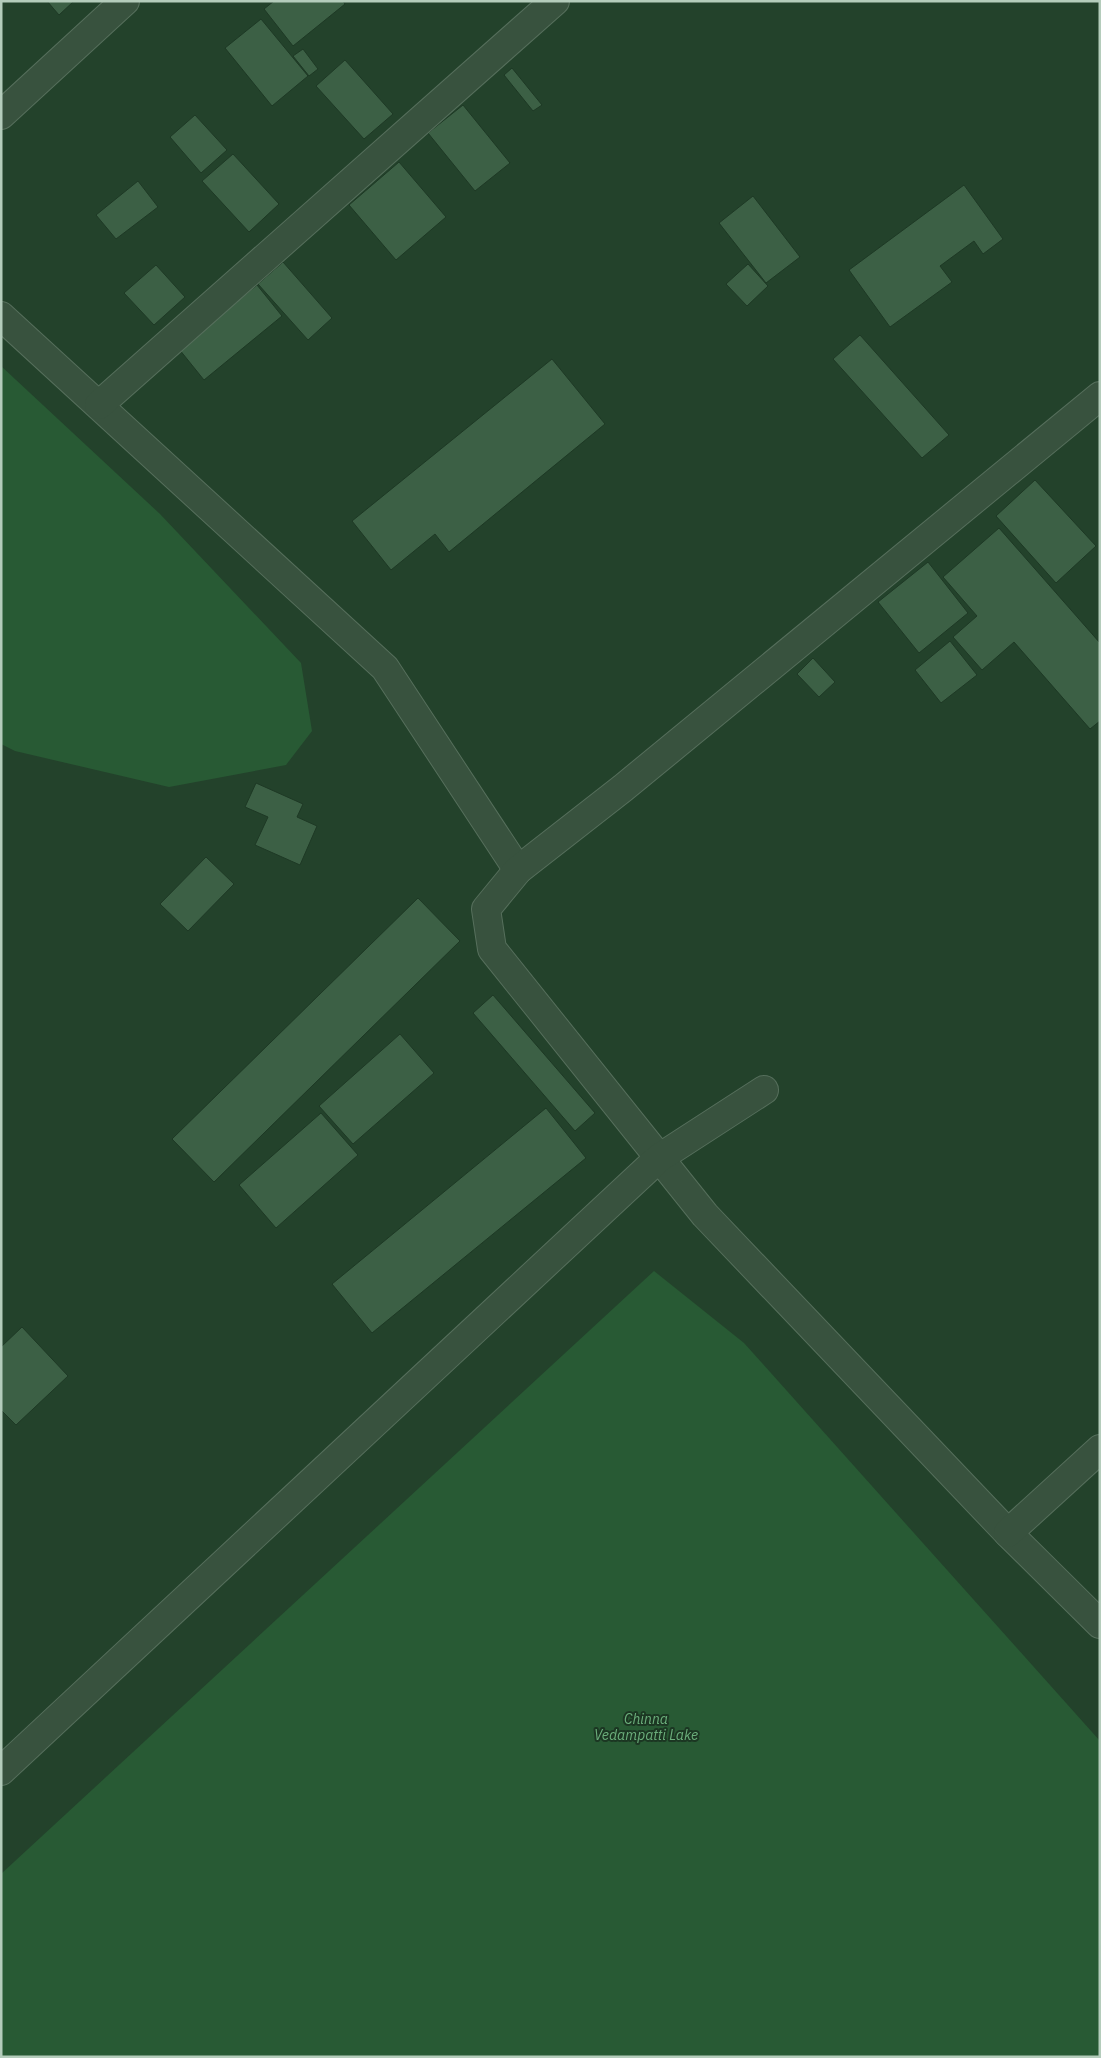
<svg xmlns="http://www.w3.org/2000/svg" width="1101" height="2058" font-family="'IBM Plex Sans',sans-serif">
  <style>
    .water { fill: #285a34 }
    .building { fill: #3c6045; stroke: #1e3925 }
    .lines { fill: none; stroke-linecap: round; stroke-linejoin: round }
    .minor-casing { stroke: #566f5c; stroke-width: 30 }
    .minor { stroke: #38523e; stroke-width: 28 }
    .labels { text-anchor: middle; stroke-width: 4; stroke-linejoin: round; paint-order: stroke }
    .water-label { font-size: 14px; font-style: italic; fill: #6bae7b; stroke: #1c3723 }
  </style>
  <rect width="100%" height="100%" fill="#23422b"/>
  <g class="water">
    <polygon points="1,366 160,514 301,663 312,731 286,765 169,787 15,751 1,744"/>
    <polygon points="654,1271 744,1343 1100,1741 1100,2057 1,2057 1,1874"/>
  </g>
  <g class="building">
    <polygon points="47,1 74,1 59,15"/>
    <polygon points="274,1 343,1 345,4 293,46 264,9"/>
    <polygon points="261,19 308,76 272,106 225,48"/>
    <polygon points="303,49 318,69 309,76 293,56"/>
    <polygon points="345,60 393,114 364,139 316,86"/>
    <polygon points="512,68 542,105 533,111 504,75"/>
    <polygon points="463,105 510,163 475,191 428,133"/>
    <polygon points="195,115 227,150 201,173 170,137"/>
    <polygon points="233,154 279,204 249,232 202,181"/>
    <polygon points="399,162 446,217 396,260 349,205"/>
    <polygon points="138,181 158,207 116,239 96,215"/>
    <polygon points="964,185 1003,239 983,254 974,241 940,266 952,282 890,327 849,270"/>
    <polygon points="753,196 800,257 766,283 719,223"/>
    <polygon points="283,262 332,318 308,340 258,284"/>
    <polygon points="748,264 768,286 747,306 726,284"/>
    <polygon points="156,265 185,297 154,325 124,293"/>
    <polygon points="257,285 282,316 204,380 179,349"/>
    <polygon points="860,335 949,435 922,458 833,359"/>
    <polygon points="552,359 605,424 449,552 435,534 391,570 352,521"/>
    <polygon points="1035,480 1096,546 1056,583 996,516"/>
    <polygon points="999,528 1100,643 1100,721 1090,729 1014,642 982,670 953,637 977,616 943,577"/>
    <polygon points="928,562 968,613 919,653 878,602"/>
    <polygon points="950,641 977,675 941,703 915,670"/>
    <polygon points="813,658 835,682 819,697 797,674"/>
    <polygon points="256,783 303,804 297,817 317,826 300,865 255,845 268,817 245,807"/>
    <polygon points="206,857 234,884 188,931 160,904"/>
    <polygon points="418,898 460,941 214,1182 172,1139"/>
    <polygon points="493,995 595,1113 575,1131 473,1013"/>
    <polygon points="400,1034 434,1073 353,1144 319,1106"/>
    <polygon points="546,1108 586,1158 372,1333 332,1284"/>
    <polygon points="321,1113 358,1155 276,1228 239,1185"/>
    <polygon points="22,1327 68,1376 16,1425 1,1410 1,1347"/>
  </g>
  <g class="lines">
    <defs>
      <g id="minor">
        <polyline points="1,115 125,1"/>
        <polyline points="1,316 385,668 518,870"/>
        <polyline points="1100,396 623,788 518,870 486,909 492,949 705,1215 1008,1533 1100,1624"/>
        <polyline points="99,405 555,1"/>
        <polyline points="1008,1533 1100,1449"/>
        <polyline points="1,1771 659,1158 764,1090"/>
      </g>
    </defs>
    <use href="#minor" class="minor-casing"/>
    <use href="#minor" class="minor"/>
  </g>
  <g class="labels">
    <g class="water-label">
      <text x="646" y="1724">Chinna<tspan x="646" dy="16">Vedampatti Lake</tspan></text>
    </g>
  </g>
  <rect width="1101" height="2058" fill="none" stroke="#b4ccbb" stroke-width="5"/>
</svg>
